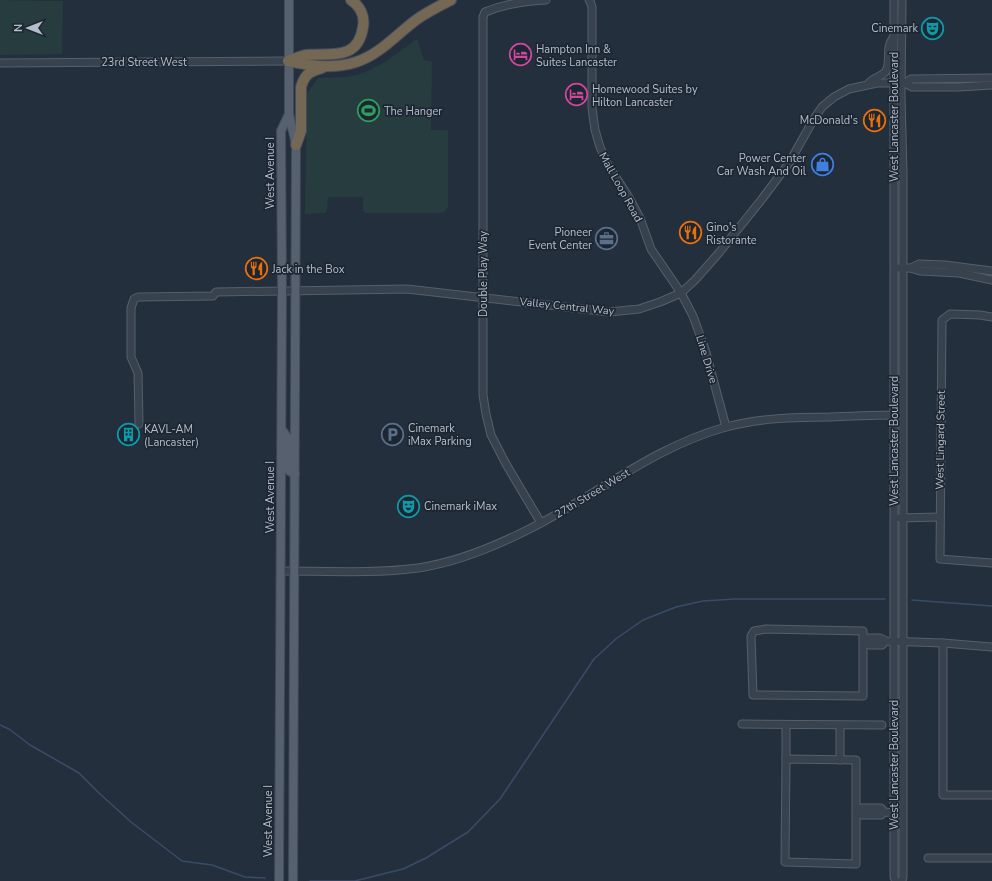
<svg xmlns="http://www.w3.org/2000/svg" width="992" height="881" font-family="'Nunito Sans',sans-serif">
  <style>
    .green { fill: #263c3f }
    .lines { fill: none; stroke-linecap: round; stroke-linejoin: round }
    .stream { stroke: #394c67; stroke-width: 1.5 }
    .minor-casing { stroke: #565f6c; stroke-width: 9 }
    .major-casing { stroke: #414a57; stroke-width: 10 }
    .highway-casing { stroke: #434c59; stroke-width: 12 }
    .minor { stroke: #38414e; stroke-width: 7 }
    .major { stroke: #56606e; stroke-width: 8 }
    .highway { stroke: #746855; stroke-width: 10 }
    .labels { text-anchor: middle; stroke-width: 3.5; stroke-linejoin: round; paint-order: stroke }
    .poi-label { font-size: 11px; fill: #b4bcc9; stroke: #1d2633; text-anchor: start }
    .street-label { font-size: 11px; fill: #b4bcc9; stroke: #1d2633 }
  </style>
  <rect width="100%" height="100%" fill="#242f3e"/>
  <g class="green">
    <polygon points="0,0 63,1 62,54 0,55"/>
    <path d="M 417,39 L 424,60 L 432,62 L 431,130 L 446,130 L 448,131 L 448,206 L 446,210 L 442,213 L 365,213 L 363,210 L 363,197 L 328,197 L 327,210 L 325,213 L 305,214 L 307,92 L 308,92 L 318,78 C 329,77 341,78 352,76 C 377,71 397,53 417,39 Z"/>
  </g>
  <g class="lines">
    <g class="stream">
      <polyline points="912,600 992,606"/>
      <polyline points="0,725 9,729 30,745 79,773 100,794 131,822 182,861 212,865 245,877 265,878"/>
      <polyline points="310,881 355,881 403,869 426,858 468,832 500,799 594,659 617,638 643,620 676,607 703,601 735,599 885,599"/>
    </g>
    <defs>
      <g id="minor">
        <polyline points="589,0 590,1 592,7 592,108 595,130 600,147 608,165 628,196 640,218 651,249 681,293 693,316 705,349 726,427"/>
        <polyline points="894,0 894,877 896,881"/>
        <polyline points="0,63 288,61"/>
        <polyline points="905,83 911,79 992,78"/>
        <path d="M 868,84 C 873,77 882,77 886,71 C 892,60 884,48 894,37"/>
        <polyline points="898,268 911,268 920,271 959,273 992,280"/>
        <polyline points="911,268 919,264 945,265 992,271"/>
        <polyline points="992,317 980,315 950,314 942,320 940,559 992,563"/>
        <polyline points="139,424 138,373 131,357 131,308 134,299 138,297 213,296 216,292 407,289 609,312 639,309 660,302 681,293 695,280 718,254 762,199 789,163 815,117 822,107 834,97 849,89 877,83 905,83 912,87 959,87 992,85"/>
        <polyline points="899,518 939,517"/>
        <path d="M 541,523 L 506,464 L 491,435 L 486,414 L 483,395 L 483,17 L 485,12 C 504,4 525,1 546,0"/>
        <path d="M 281,571 C 326,571 373,574 418,568 C 452,563 486,550 517,535 C 589,502 649,448 726,427 C 760,418 795,417 830,417 C 853,416 876,415 898,415"/>
        <polyline points="886,641 882,645 869,645 865,642 868,638 880,638 886,641 943,643 992,647"/>
        <polyline points="863,642 863,696 753,695 751,636 754,631 766,629 863,631 863,642 865,642"/>
        <polyline points="943,643 943,795 992,795"/>
        <polyline points="742,724 882,725"/>
        <polyline points="840,725 840,760"/>
        <polyline points="786,759 786,725"/>
        <polyline points="856,811 856,864 785,862 786,759 856,760 856,811 859,811"/>
        <polyline points="884,812 881,808 861,808 859,811 861,815 881,815 884,812 894,813"/>
        <polyline points="928,858 992,858"/>
        <polyline points="902,881 903,877 903,173 901,95 902,0"/>
      </g>
      <g id="major">
        <polyline points="289,0 289,114 296,145 293,881"/>
        <polyline points="283,431 287,437 289,471 295,474"/>
        <polyline points="279,881 282,291 281,131 289,114"/>
      </g>
      <g id="highway">
        <path d="M 288,61 C 309,66 335,69 356,62 C 379,55 397,34 416,20 C 427,12 439,6 451,0"/>
        <path d="M 288,61 C 294,59 301,56 306,55 C 331,53 358,61 363,27 C 365,16 360,6 351,0"/>
        <path d="M 296,145 L 301,131 L 301,87 C 305,73 310,72 322,68"/>
      </g>
    </defs>
    <use href="#minor" class="minor-casing"/>
    <use href="#major" class="major-casing"/>
    <use href="#highway" class="highway-casing"/>
    <use href="#minor" class="minor"/>
    <use href="#major" class="major"/>
    <use href="#highway" class="highway"/>
  </g>
  <defs>
    <symbol id="theatre-ring" viewBox="-11 -11 22 22"><circle r="9.5" fill="#1d2633" stroke="#0f9aa8" stroke-width="1.5"/><path d="M-5-5.5Q0-4 5-5.5V0Q5 5 0 6Q-5 5-5 0ZM-3.3-2.5H-1v1.5H-3.3ZM1-2.5H3.3v1.5H1ZM-2.8 1Q0 5.5 2.8 1Z" fill="#0f9aa8"/></symbol>
    <symbol id="hotel-ring" viewBox="-11 -11 22 22"><circle r="9.5" fill="#1d2633" stroke="#d1479c" stroke-width="1.5"/><path d="M-6-4.5h1.5V1H6V5H4.5V3h-9V5H-6ZM-4 0a1.8 1.8 0 1 1 3.6 0ZM.5 0V-2.5h3Q6-2.5 6 0Z" fill="#d1479c"/></symbol>
    <symbol id="stadium-ring" viewBox="-11 -11 22 22"><circle r="9.5" fill="#1d2633" stroke="#2e9e5b" stroke-width="1.5"/><path d="M0-5a6.5 5 0 1 0 0 10a6.5 5 0 1 0 0-10ZM-3.5-1.8h7v3.6h-7Z" fill="#2e9e5b"/></symbol>
    <symbol id="restaurant-ring" viewBox="-11 -11 22 22"><circle r="9.5" fill="#1d2633" stroke="#e8710a" stroke-width="1.5"/><path d="M-5-6h1v4h1v-4h1v4h1v-4h1v5L-1.5 .5V6h-2V.5L-5-1ZM5-6V6H3V1.5H1.5Q1.5-4 5-6Z" fill="#e8710a"/></symbol>
    <symbol id="shop-ring" viewBox="-11 -11 22 22"><circle r="9.5" fill="#1d2633" stroke="#3f7fe0" stroke-width="1.5"/><path d="M-5-2.5h2.3a2.7 3.5 0 0 1 5.4 0H5L5.5 6h-11ZM-1.5-2.5h3a1.5 2.3 0 0 0-3 0Z" fill="#3f7fe0"/></symbol>
    <symbol id="office-ring" viewBox="-11 -11 22 22"><circle r="9.5" fill="#1d2633" stroke="#5c6f8a" stroke-width="1.5"/><path d="M-6-3h4V-5.5h4V-3h4V5H-6ZM-1-4.5V-3h2v-1.5ZM-6 0V1H6V0Z" fill="#5c6f8a"/></symbol>
    <symbol id="parking-ring" viewBox="-11 -11 22 22"><circle r="9.5" fill="#1d2633" stroke="#5c6f8a" stroke-width="1.5"/><path d="M-3.5-5.5H1a3.5 3.5 0 0 1 0 7H-1V5.5H-3.5ZM-1-3.4V-.6H.8a1.4 1.4 0 0 0 0-2.8Z" fill="#5c6f8a"/></symbol>
    <symbol id="building-ring" viewBox="-11 -11 22 22"><circle r="9.5" fill="#1d2633" stroke="#0f9aa8" stroke-width="1.5"/><path d="M-4-6H4V6H1V3H-1V6H-4ZM-2.5-4.3h1.7v1.8h-1.7ZM.8-4.3h1.7v1.8H.8ZM-2.5-1h1.7V.8h-1.7ZM.8-1h1.7V.8H.8Z" fill="#0f9aa8"/></symbol>
  </defs>
  <g fill-rule="evenodd">
    <use href="#theatre-ring" x="920" y="16" width="25" height="25"/>
    <use href="#hotel-ring" x="508" y="42" width="25" height="25"/>
    <use href="#hotel-ring" x="564" y="82" width="25" height="25"/>
    <use href="#stadium-ring" x="356" y="98" width="25" height="25"/>
    <use href="#restaurant-ring" x="862" y="108" width="25" height="25"/>
    <use href="#shop-ring" x="810" y="152" width="25" height="25"/>
    <use href="#restaurant-ring" x="678" y="220" width="25" height="25"/>
    <use href="#office-ring" x="594" y="226" width="25" height="25"/>
    <use href="#restaurant-ring" x="244" y="256" width="25" height="25"/>
    <use href="#parking-ring" x="380" y="422" width="25" height="25"/>
    <use href="#building-ring" x="116" y="422" width="25" height="25"/>
    <use href="#theatre-ring" x="396" y="494" width="25" height="25"/>
  </g>
  <g class="labels">
    <g class="poi-label">
      <text x="918" y="32" text-anchor="end">Cinemark</text>
      <text x="536" y="53">Hampton Inn &amp;<tspan x="536" dy="13">Suites Lancaster</tspan></text>
      <text x="592" y="93">Homewood Suites by<tspan x="592" dy="13">Hilton Lancaster</tspan></text>
      <text x="384" y="115">The Hanger</text>
      <text x="858" y="124" text-anchor="end">McDonald's</text>
      <text x="806" y="162" text-anchor="end">Power Center<tspan x="806" dy="13">Car Wash And Oil</tspan></text>
      <text x="706" y="231">Gino's<tspan x="706" dy="13">Ristorante</tspan></text>
      <text x="592" y="236" text-anchor="end">Pioneer<tspan x="592" dy="13">Event Center</tspan></text>
      <text x="272" y="273">Jack in the Box</text>
      <text x="408" y="432">Cinemark<tspan x="408" dy="13">iMax Parking</tspan></text>
      <text x="144" y="433">KAVL-AM<tspan x="144" dy="13">(Lancaster)</tspan></text>
      <text x="424" y="510">Cinemark iMax</text>
    </g>
    <g class="street-label">
      <text x="144" y="66">23rd Street West</text>
      <text transform="translate(894 117) rotate(-90)" y="4">West Lancaster Boulevard</text>
      <text transform="translate(270 173) rotate(-90)" y="4">West Avenue I</text>
      <text transform="translate(621 187) rotate(61)" y="4">Mall Loop Road</text>
      <text transform="translate(483 274) rotate(-90)" y="4">Double Play Way</text>
      <text transform="translate(567 306) rotate(6)" y="4">Valley Central Way</text>
      <text transform="translate(707 359) rotate(73)" y="4">Line Drive</text>
      <text transform="translate(940 440) rotate(-89)" y="4">West Lingard Street</text>
      <text transform="translate(894 441) rotate(-90)" y="4">West Lancaster Boulevard</text>
      <text transform="translate(592 493) rotate(-31)" y="4">27th Street West</text>
      <text transform="translate(270 497) rotate(-90)" y="4">West Avenue I</text>
      <text transform="translate(894 765) rotate(-90)" y="4">West Lancaster Boulevard</text>
      <text transform="translate(268 821) rotate(-90)" y="4">West Avenue I</text>
    </g>
  </g>
  <g transform="translate(28 28) rotate(270)" stroke="#1d2633" stroke-width="3" paint-order="stroke">
  <path d="M0-3L7 15L0 10L-7 15Z" fill="#b4bcc9"/>
  <text y="-6" font-size="11" font-weight="bold" text-anchor="middle" fill="#b4bcc9">N</text>
  </g>
</svg>
